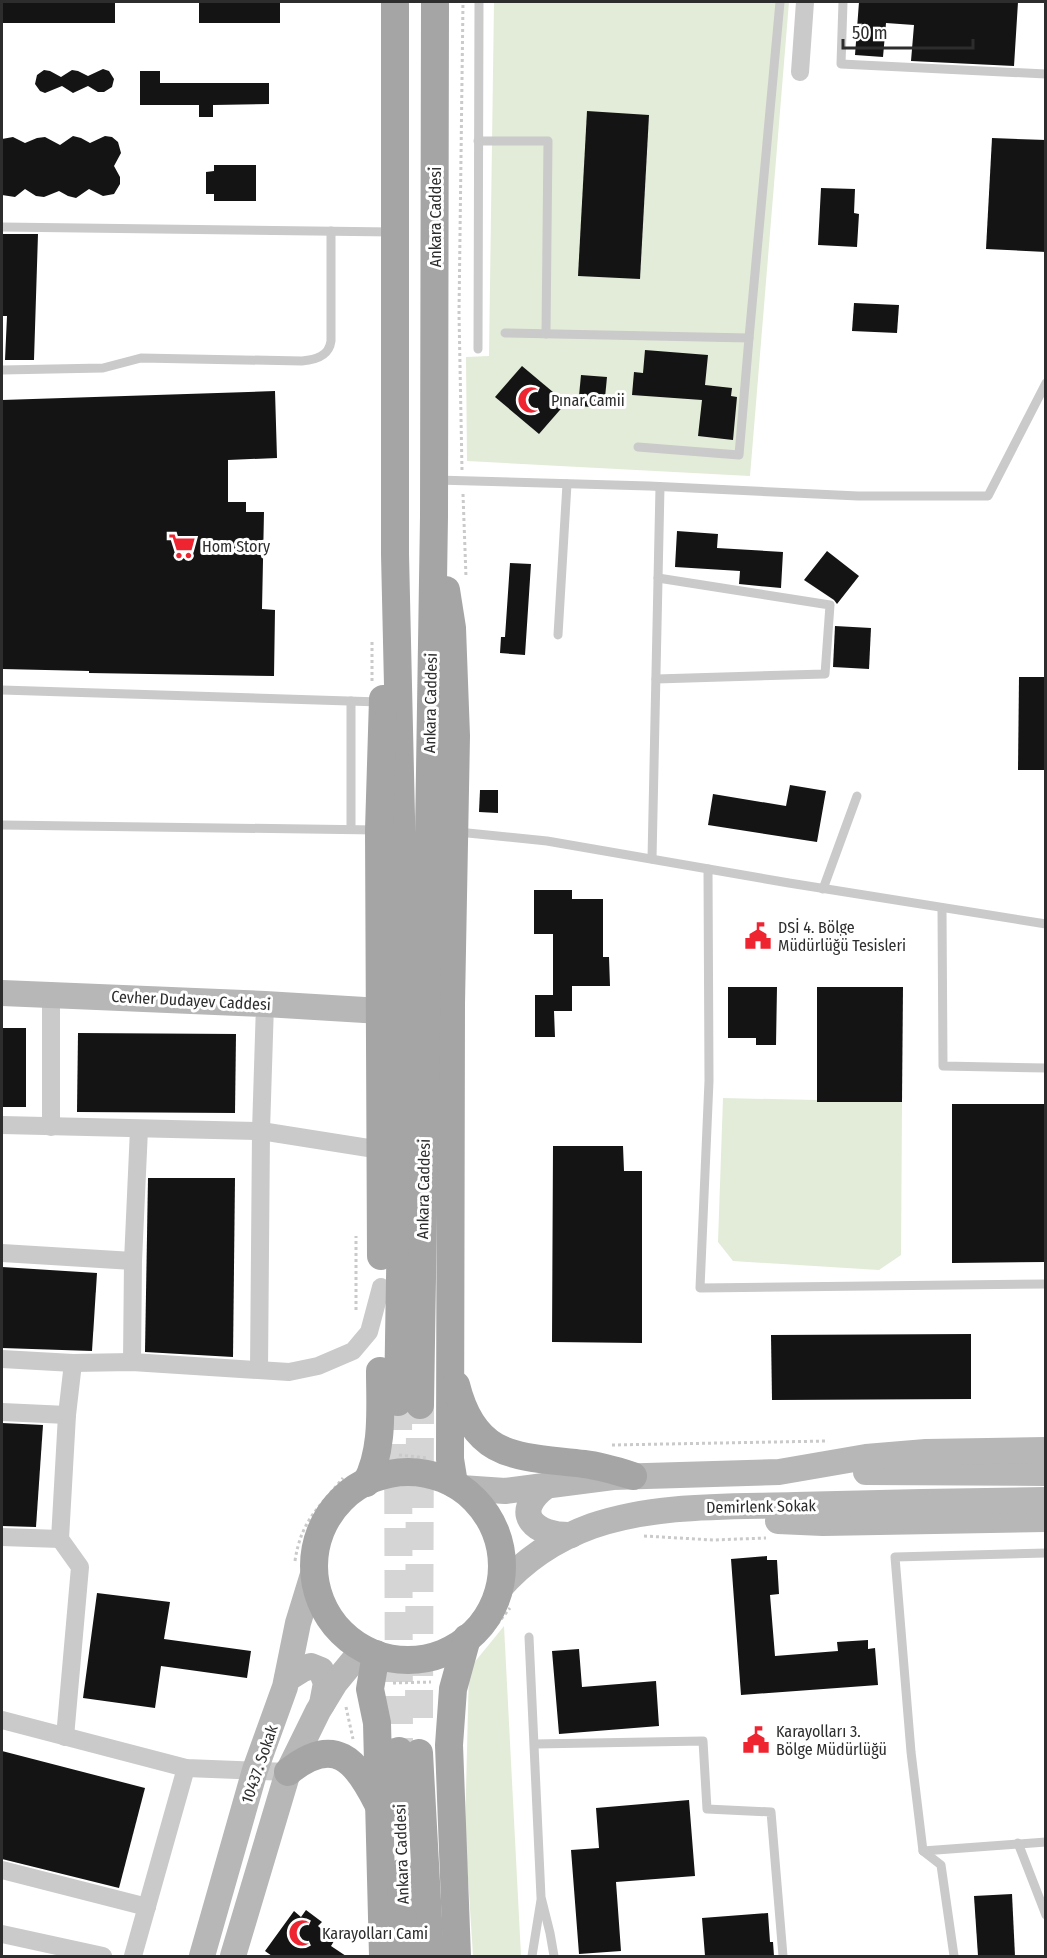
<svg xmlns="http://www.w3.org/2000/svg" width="1047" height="1958" font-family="'Fira Sans Condensed',sans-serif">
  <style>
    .green { fill: #e3ecd9 }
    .building { fill: #141414 }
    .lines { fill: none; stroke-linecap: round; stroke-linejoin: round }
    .primary-tunnel { stroke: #d5d5d5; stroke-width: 28; stroke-dasharray: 28 14; stroke-linecap: butt }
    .path { stroke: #cacaca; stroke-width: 3; stroke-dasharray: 3 3; stroke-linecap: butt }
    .lane { stroke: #cacaca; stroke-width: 9 }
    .street { stroke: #cacaca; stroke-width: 18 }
    .secondary { stroke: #b7b7b7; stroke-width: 26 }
    .primary { stroke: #a5a5a5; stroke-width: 28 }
    .labels { text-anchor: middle; stroke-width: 6; stroke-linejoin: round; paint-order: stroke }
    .street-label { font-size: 16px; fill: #2d2d2d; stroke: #fff }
    .poi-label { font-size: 16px; fill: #2d2d2d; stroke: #fff; text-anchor: start }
  </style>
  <rect width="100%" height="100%" fill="#fff"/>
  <g class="green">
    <polygon points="494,2 789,2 750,476 467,461 466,357 489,356"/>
    <polygon points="723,1098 902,1102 901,1255 879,1270 733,1261 718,1242"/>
    <polygon points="504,1626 521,1956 473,1956 465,1831 469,1669"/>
  </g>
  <g class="building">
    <rect x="2" y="2" width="113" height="21"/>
    <rect x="199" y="2" width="81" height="21"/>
    <polygon points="859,2 1018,2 1014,66 911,61 914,25 886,23 883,57 855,55"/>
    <polygon points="103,69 109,71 114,79 112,87 104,92 98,92 88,86 73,93 62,86 45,93 40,91 35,84 37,75 44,70 50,71 61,77 72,70 78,71 88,76"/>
    <polygon points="140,71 160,71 160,83 269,83 269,104 213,105 213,117 199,117 199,105 140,105"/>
    <polygon points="587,111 649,115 640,279 578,276"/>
    <polygon points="73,136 81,138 90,143 105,136 112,137 118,142 121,153 114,166 120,177 120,184 114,194 103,196 89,189 76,198 68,196 59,191 44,197 36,196 25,189 15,197 2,195 2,139 13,137 25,143 37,138 45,137 60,145"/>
    <polygon points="992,138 1046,140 1046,252 986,249"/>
    <polygon points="214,165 256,165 256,201 214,201 214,194 206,194 206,172 214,171"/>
    <polygon points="821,188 855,189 854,213 859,214 857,247 818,245"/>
    <polygon points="2,234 38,234 34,360 5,360 7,316 2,316"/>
    <polygon points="854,303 899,305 897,333 852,331"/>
    <polygon points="645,350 708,355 705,385 732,388 731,396 737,397 733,440 698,436 702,400 632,395 634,372 643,373"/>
    <polygon points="522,366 566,403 539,434 495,397"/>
    <polygon points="581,375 607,377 604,408 578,406"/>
    <polygon points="275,391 277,458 228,460 228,502 246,502 246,512 264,512 262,609 275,610 274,676 89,673 89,671 2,669 2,400"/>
    <polygon points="677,531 718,534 717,548 783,552 781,588 739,584 740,571 675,567"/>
    <polygon points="827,551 859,576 837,604 834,600 804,580"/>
    <polygon points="510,563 531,564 525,655 500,653 501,637 505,637"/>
    <polygon points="835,626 871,628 869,669 833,667"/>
    <polygon points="1019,677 1046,677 1046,770 1018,770"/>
    <polygon points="790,785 826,791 817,842 708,825 713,794 786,806"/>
    <polygon points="480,790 498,790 498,813 479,812"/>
    <polygon points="534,890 572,890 572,899 603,899 603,957 609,957 610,986 572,986 572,1011 554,1011 555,1037 535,1037 535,995 553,995 553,934 534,934"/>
    <polygon points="728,987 777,987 776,1045 756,1045 756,1038 728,1038"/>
    <polygon points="817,987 903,987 902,1102 817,1102"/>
    <rect x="2" y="1028" width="24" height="79"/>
    <polygon points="78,1033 236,1034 235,1113 77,1112"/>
    <polygon points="952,1104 1046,1104 1046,1262 952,1263"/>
    <polygon points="553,1146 623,1146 624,1171 642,1171 642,1343 552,1342"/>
    <polygon points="148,1178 235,1178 233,1357 145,1352"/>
    <polygon points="2,1267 97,1273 92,1351 2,1348"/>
    <polygon points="971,1334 971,1399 772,1400 771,1335"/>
    <polygon points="2,1423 43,1425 36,1527 2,1526"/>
    <polygon points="767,1556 767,1560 777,1560 779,1594 770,1595 775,1656 838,1651 837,1642 868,1640 868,1649 875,1648 878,1685 741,1695 731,1559"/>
    <polygon points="97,1593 170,1602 164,1639 251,1651 247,1678 161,1666 155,1708 83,1698"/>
    <polygon points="579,1649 582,1687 656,1681 659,1726 559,1734 552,1651"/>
    <polygon points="2,1751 145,1788 119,1888 2,1859"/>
    <polygon points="689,1800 695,1876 616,1882 621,1951 579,1954 571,1850 599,1848 596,1808"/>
    <polygon points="1012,1894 1015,1956 978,1956 974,1896"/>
    <polygon points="306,1910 322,1922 318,1926 334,1941 331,1946 346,1956 272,1956 265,1951 294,1911 301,1917"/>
    <polygon points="768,1913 770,1942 773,1942 774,1956 705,1956 702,1918"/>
  </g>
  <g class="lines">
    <g class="primary-tunnel">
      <polyline points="398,1402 399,1751"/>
      <polyline points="419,1718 420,1405"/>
    </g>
    <g class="path">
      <polyline points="462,470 459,313 463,2"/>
      <polyline points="463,494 466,577"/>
      <polyline points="372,681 372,642"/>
      <polyline points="356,1310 356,1236"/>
      <polyline points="612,1445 828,1441"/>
      <polyline points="399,1455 428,1458"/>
      <polyline points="644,1536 713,1540 766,1538"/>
      <path d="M 295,1561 C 301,1520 319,1508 343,1478"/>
      <polyline points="490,1633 510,1608"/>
      <polyline points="393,1683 431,1682"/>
      <polyline points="346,1707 353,1739"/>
    </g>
    <g class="lane">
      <polyline points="843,2 841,64 1046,74"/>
      <polyline points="478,141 548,141 546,334"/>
      <polyline points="2,227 393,232"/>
      <polyline points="505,333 749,338 739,455 638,447"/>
      <polyline points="749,338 780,2"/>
      <polyline points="478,349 479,2"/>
      <path d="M 2,370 L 103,368 L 141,358 L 302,361 C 316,360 329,356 331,341 L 331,231"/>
      <polyline points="436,480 649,486 858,496 988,496 1046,383"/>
      <polyline points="558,635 567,484"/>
      <polyline points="656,679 825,674 830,605 658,578"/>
      <polyline points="2,690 380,702"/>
      <polyline points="351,701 351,829"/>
      <polyline points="2,825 377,830"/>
      <polyline points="458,832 547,841 789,883 1046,924"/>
      <polyline points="652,859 660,487"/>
      <polyline points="708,869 709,1081 700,1288 1046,1284"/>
      <polyline points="823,889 857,796"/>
      <polyline points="942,908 943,1066 1046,1068"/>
      <polyline points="529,1637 541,1897 550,1933 554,1956"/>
      <polyline points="535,1744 703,1741 707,1809 771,1812 783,1956"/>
      <polyline points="1018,1843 1046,1915"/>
      <polyline points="923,1851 1046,1842"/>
      <polyline points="532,1956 541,1900"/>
      <polyline points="954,1956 941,1865 923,1851 911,1752 895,1557 1046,1553"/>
    </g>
    <g class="street">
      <polyline points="800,72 805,2"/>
      <polyline points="51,994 51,1127"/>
      <polyline points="2,1125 261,1131 381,1150"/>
      <polyline points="2,1253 133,1261"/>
      <polyline points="2,1359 73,1363 132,1362 289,1372 318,1366 353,1351 369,1332 381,1287"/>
      <polyline points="132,1362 133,1261 139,1129"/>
      <polyline points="259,1370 261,1131 265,1004"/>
      <polyline points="2,1412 67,1415"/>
      <polyline points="2,1537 60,1539"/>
      <polyline points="2,1720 186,1768 288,1772"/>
      <polyline points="65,1737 80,1567 60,1539 67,1415 73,1363"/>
      <polyline points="2,1870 147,1907"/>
      <polyline points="2,1934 103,1956"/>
      <polyline points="133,1956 186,1768"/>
    </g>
    <g class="secondary">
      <polyline points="2,993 265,1004 381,1011"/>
      <polyline points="866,1472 1046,1473"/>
      <path d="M 545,1487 C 510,1514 536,1536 571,1535"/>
      <polyline points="461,1488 505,1491 613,1477 779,1472 866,1457 926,1452 1046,1450"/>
      <polyline points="778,1521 823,1523 1046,1519"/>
      <path d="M 499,1589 C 524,1560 556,1539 592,1526 C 656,1504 728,1507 795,1505 C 879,1503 962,1501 1046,1500"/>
      <polyline points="287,1679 303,1669 311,1666 321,1670 326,1683 322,1704"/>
      <polyline points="202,1956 255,1770 285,1687 298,1623 314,1571"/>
      <polyline points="233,1956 288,1772 318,1711 335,1683 363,1649"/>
    </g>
    <g class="primary">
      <polyline points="395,2 395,554 401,817 402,1156 398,1402"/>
      <polyline points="446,590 452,628 456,736 451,1003 450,1459 454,1484"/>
      <polyline points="381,1256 379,830 383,699"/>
      <path d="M 456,1385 C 475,1461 519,1456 584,1464 C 601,1466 617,1471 633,1476"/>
      <polyline points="420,1405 434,517 435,2"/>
      <circle cx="408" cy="1566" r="94"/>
      <path d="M 366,1483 C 384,1450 380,1407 380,1371"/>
      <polyline points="376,1654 370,1689 377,1723 383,1956"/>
      <polyline points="419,1753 430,1956"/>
      <path d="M 288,1772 C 335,1734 356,1760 378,1804"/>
      <polyline points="399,1809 399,1751"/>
      <polyline points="401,1873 404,1956"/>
      <polyline points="457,1956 449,1745 453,1689 467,1638"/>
    </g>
  </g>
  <defs>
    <symbol id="mosque-bare" viewBox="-9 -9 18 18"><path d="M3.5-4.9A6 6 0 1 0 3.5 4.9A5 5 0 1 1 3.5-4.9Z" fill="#ee2531" stroke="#fff" stroke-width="2.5" paint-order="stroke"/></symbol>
    <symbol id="supermarket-bare" viewBox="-9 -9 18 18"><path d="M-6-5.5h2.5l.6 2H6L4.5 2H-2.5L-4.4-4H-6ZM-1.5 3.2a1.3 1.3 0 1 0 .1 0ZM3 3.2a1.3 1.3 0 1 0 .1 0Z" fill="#ee2531" stroke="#fff" stroke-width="2.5" paint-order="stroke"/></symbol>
    <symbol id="civic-bare" viewBox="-9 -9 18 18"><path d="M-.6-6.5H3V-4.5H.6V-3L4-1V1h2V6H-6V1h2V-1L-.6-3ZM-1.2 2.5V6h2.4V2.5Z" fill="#ee2531" stroke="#fff" stroke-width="2.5" paint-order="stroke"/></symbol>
  </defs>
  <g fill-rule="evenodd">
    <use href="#mosque-bare" x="512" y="381" width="38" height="38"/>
    <use href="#supermarket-bare" x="163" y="527" width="38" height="38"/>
    <use href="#civic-bare" x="739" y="917" width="38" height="38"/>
    <use href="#civic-bare" x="737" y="1721" width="38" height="38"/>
    <use href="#mosque-bare" x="283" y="1914" width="38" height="38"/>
  </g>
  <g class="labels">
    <g class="street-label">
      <text transform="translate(435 217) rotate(-90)" y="6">Ankara Caddesi</text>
      <text transform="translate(430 703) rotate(-89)" y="6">Ankara Caddesi</text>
      <text transform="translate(191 1000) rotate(3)" y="6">Cevher Dudayev Caddesi</text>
      <text transform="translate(423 1189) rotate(-89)" y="6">Ankara Caddesi</text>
      <text transform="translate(761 1506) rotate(-1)" y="6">Demirlenk Sokak</text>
      <text transform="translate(259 1764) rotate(-71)" y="6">10437. Sokak</text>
      <text transform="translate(401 1854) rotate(-92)" y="6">Ankara Caddesi</text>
    </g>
    <g class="poi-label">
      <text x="551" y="406">Pınar Camii</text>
      <text x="202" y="552">Hom Story</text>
      <text x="778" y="933">DSİ 4. Bölge<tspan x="778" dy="18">Müdürlüğü Tesisleri</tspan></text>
      <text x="776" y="1737">Karayolları 3.<tspan x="776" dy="18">Bölge Müdürlüğü</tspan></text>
      <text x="322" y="1939">Karayolları Cami</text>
    </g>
  </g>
  <rect width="1047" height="1958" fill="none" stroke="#2d2d2d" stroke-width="6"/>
  <path d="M843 39v9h130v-9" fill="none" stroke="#2d2d2d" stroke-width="3"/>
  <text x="852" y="39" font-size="18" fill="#2d2d2d" stroke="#ffffff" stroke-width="4.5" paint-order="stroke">50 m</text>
</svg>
